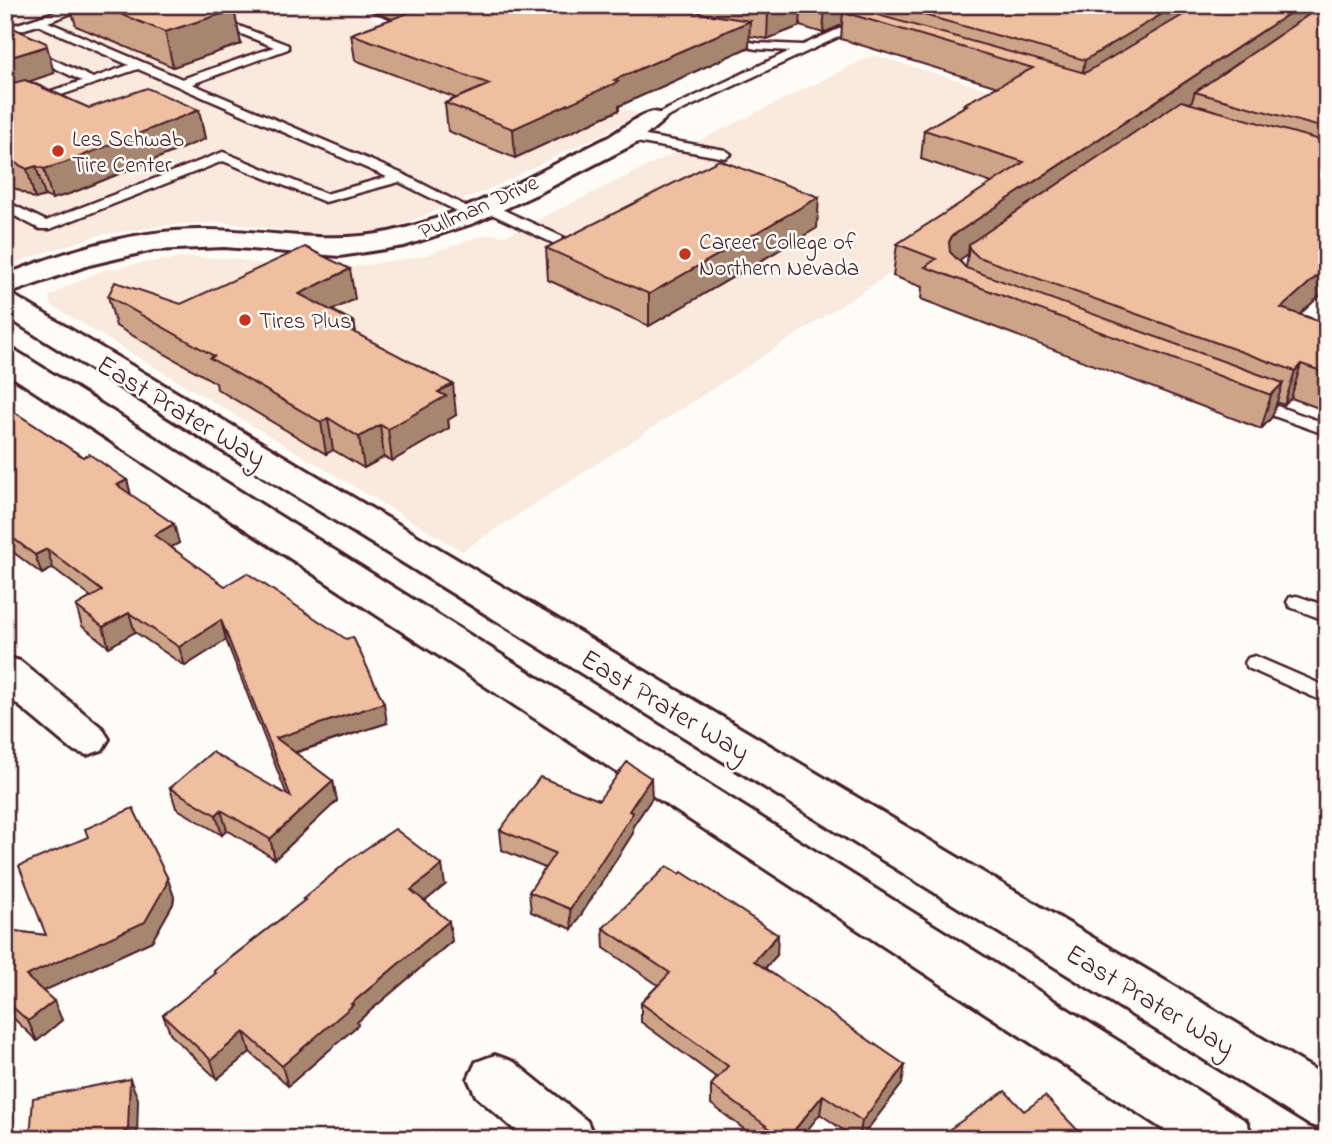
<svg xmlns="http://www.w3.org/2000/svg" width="1332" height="1144" font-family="'Indie Flower',sans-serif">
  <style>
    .built { fill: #f9eadd }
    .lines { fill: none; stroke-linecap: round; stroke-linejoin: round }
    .lane-casing { stroke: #4a1f2b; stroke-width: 5 }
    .street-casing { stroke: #4a1f2b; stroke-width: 6 }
    .secondary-casing { stroke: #4a1f2b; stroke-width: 6 }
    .lane { fill: #fdfcf7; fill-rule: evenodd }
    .street { fill: #fdfcf7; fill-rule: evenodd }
    .secondary { fill: #fdfcf7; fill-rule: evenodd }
    .wall { fill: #cea489; stroke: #4a1f2b; stroke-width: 2; fill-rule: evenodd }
    .shaded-wall { fill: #a7866f; stroke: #4a1f2b; stroke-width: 2 }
    .building { fill: #efbf9f; stroke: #4a1f2b; stroke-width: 2 }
    .poi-dot { fill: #c8321e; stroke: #fdfcf7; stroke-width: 2.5 }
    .labels { text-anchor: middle; stroke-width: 5; stroke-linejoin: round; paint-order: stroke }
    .far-poi-label { font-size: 23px; fill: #4a1f2b; stroke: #fdfcf7; text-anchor: start }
    .far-street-label { font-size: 23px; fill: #4a1f2b; stroke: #fdfcf7 }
    .street-label { font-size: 28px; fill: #4a1f2b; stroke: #fdfcf7 }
  </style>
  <rect width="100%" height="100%" fill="#fdfcf7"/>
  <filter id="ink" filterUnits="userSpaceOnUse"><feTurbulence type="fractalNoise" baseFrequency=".0143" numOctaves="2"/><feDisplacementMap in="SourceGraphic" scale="14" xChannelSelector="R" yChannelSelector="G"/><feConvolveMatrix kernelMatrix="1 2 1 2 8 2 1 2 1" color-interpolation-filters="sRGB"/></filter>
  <g filter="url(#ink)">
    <g class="built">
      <polygon points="5,5 335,5 638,114 604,133 485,191 396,227 355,234 311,234 221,222 162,226 99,235 5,266"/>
      <polygon points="874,55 1115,128 462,551 51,305 49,297 65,287 101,271 142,263 191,257 235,259 278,267 327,271 423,256 478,237 492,234 505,236"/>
    </g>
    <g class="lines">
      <defs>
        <g id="lane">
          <polygon points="77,5 94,5 48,22 182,79 274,47 170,5 185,5 288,45 288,49 192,84 405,175 479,213 477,216 467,216 399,182 325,202 223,161 50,229 40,229 5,211 5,201 46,221 223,152 326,194 387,177 138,69 5,114 5,106 82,81 5,44 5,37 93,78 129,65 38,25 5,35 5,28"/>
          <polygon points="850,24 870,31 865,34 851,31 657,122 647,119 790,51 756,49 721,41 721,37 756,43 803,45"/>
          <polygon points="629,133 725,150 731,154 725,158 625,140 623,137"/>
          <polygon points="486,202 565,238 567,241 560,245 555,244 481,209 479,206"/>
          <polygon points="1252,397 1327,424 1327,435 1246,406 1244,402 1246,398"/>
          <polygon points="1297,596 1327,606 1327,621 1290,607 1287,602 1290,597"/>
          <polygon points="1255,656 1327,687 1327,703 1248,668 1245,663 1248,658"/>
        </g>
        <g id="street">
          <path d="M 653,112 L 662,114 L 665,119 L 638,142 L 541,192 L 474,223 L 404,246 L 340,256 L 224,247 L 153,250 L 89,265 L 5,295 L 5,275 C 69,250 136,229 205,230 C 268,230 327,245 389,232 C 465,216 534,174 603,140 C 620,132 635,116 653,112 Z"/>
          <polygon points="5,657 20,661 102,728 109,739 102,750 87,755 72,750 5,694"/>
          <polygon points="495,1055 514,1062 587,1121 595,1139 525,1139 476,1096 468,1079 476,1062"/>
        </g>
        <g id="secondary">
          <polygon points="5,294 16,297 1327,1077 1327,1131 1308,1124 5,316"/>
          <polygon points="5,348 16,351 1246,1121 1254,1139 1178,1139 5,372"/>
        </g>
      </defs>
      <use href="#lane" class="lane-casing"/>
      <use href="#street" class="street-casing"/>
      <use href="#secondary" class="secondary-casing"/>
      <use href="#lane" class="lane"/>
      <use href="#street" class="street"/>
      <use href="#secondary" class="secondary"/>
    </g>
    <g class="wall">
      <polygon points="70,5 222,5 234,10 241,44 173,67 76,26"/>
      <path d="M 354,5 L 1327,5 L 1327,289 L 1300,314 L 1327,324 L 1327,411 L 1291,398 L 1284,405 L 1277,402 L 1272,417 L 1261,429 L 921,299 L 922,287 L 893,276 L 897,244 L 992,183 L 921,159 L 924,130 L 963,107 L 964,104 L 998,87 L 841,39 L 842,25 L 823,33 L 800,26 L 767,39 L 749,36 L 749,47 L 619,106 L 619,110 L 515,158 L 448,131 L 445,103 L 456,98 L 355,60 L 351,34 L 392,19 ZM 968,254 L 966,268 L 959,260 Z"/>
      <polygon points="5,29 54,73 29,81 89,108 199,110 205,139 72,193 52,199 45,196 35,199 5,183"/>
      <polygon points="817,228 649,326 548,280 546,248"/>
      <polygon points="108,296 181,304 355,299 332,310 354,322 356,333 456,415 448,420 449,428 392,461 384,457 364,468 333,450 326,454 217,389 216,383 116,326"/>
      <polygon points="5,406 83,457 127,480 131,495 179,543 171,547 387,723 295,753 333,781 337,801 275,859 227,830 222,835 176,808 170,788 287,795 226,640 185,666 135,632 109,647 82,626 76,606 91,597 53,568 42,574 5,546"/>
      <polygon points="652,798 633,826 633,833 572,929 531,912 529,892 545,868 502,850 500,830 599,800"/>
      <polygon points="167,877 174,897 173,904 152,941 43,991 62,1020 37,1041 7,1012 5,1008 5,930 46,935"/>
      <polygon points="445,885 425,901 452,941 357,1022 358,1025 288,1086 250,1052 217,1079 171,1035 163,1015 215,975 214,971 304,901 303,899"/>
      <polygon points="603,928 777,955 765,968 902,1084 860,1139 856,1139 820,1114 800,1139 757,1139 711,1104 711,1085 717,1078 641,1022 641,1003 658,985 604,948"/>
    </g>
    <g class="shaded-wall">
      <polygon points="788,5 801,5 800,26 767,39 768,13"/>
      <polygon points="829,5 852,5 851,15 843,12 842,25 823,33 825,7"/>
      <polygon points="1177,5 1215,5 1080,87 1085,60"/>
      <polygon points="1302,5 1327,5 1195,92 1192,101 972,251 969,244 968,254 948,268 949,242 952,236"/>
      <polygon points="234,10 241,44 173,67 165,32"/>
      <polygon points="750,21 749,47 619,106 619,110 515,158 513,129 614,80"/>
      <polygon points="47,46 54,73 13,87 5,104 5,59"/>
      <polygon points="199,110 205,139 72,193 52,199 44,169"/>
      <polygon points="36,166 45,196 35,199 27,169"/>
      <polygon points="819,197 817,228 649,326 649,294"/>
      <polygon points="1327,267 1327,289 1271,341 1281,308"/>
      <polygon points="350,269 355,299 305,324 299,294"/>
      <polygon points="354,322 359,352 344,327"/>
      <polygon points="1301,364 1291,398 1284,405 1295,371"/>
      <polygon points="1283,383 1272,417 1261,429 1271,395"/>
      <polygon points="453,384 456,415 448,420 449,428 392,461 388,429 438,392"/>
      <polygon points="328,418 333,450 326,454 321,422"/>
      <polygon points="380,425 384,457 364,468 359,437"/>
      <polygon points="127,480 132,499 117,485"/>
      <polygon points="174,524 179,543 159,554 154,535"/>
      <polygon points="47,549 53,568 42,574 35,555"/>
      <polygon points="129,613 135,632 109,647 103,627"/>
      <polygon points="221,620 226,640 185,666 179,647"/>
      <polygon points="384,703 387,723 280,757 276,738"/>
      <polygon points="651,778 652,798 633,826 633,833 572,929 570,909 629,811"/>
      <polygon points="333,781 337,801 275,859 270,839"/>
      <polygon points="221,810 227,830 222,835 216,815"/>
      <polygon points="442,865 445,885 414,910 411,890"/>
      <polygon points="167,877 174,897 173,904 152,941 35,995 26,976"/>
      <polygon points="449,921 452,941 357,1022 358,1025 288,1086 282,1066 351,1004"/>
      <polygon points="778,935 777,955 753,981 754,961"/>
      <polygon points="54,1001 62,1020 37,1041 28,1021"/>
      <polygon points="244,1032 250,1052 217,1079 211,1060"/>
      <polygon points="905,1065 902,1084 860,1139 859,1139 862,1121"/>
      <polygon points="130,1079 138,1099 137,1139 116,1139"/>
      <polygon points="823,1095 820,1114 800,1139 787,1139"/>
    </g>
    <g class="building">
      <polygon points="98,5 222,5 234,10 165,32"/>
      <polygon points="424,5 672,5 706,14 750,21 614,80 618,82 513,129 445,103 490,84 351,34 427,6"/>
      <polygon points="720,5 788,5 768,13"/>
      <polygon points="888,5 1177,5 1085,60"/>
      <polygon points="1200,5 1302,5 952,236 949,242 950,252 966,268 1283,383 1271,395 925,267 936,259 897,244 1024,162 924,130 967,105 964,104 1033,68 843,12 853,8 1085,73"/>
      <polygon points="1323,5 1327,5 1327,129 1195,92"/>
      <polygon points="11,27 46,43 47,46 5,59 5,29"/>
      <polygon points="25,80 89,108 147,88 199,110 64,163 44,169 36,166 27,169 5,158 5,138 8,137 5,136 5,85"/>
      <polygon points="1181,101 1327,142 1327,267 1281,308 1327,324 1327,373 1301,364 1295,371 978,257 969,248 969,244"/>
      <polygon points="719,160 819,197 649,294 546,248"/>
      <polygon points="305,247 350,269 299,294 354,322 344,327 453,384 438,392 446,396 388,429 380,425 359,437 328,418 321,422 210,358 214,356 108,296 115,282 181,304"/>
      <polygon points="5,406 83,457 89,454 127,480 117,485 174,524 154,535 225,586 247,573 346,639 353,637 384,703 276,738 333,781 270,839 221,810 216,815 170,788 212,752 291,797 221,620 179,647 129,613 103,627 76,606 102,591 47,549 35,555 5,532 5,517 11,514 5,511"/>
      <polygon points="627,762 651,778 629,811 633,813 570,909 529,892 555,853 500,830 540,777 599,800"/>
      <polygon points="133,808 167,877 166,885 145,922 26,976 54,1001 28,1021 5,1000 5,986 10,983 5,985 5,930 46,935 19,866 88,837 85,829"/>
      <polygon points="395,829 442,865 411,890 449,921 351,1004 353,1005 282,1066 244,1032 211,1060 163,1015 216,973 214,971 305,900 303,899 348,861"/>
      <polygon points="667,866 680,874 682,872 778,935 754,961 905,1065 862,1121 823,1095 787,1139 784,1139 711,1085 728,1066 641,1003 670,973 603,928"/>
      <polygon points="130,1079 128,1129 116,1139 30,1139 33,1098"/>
      <polygon points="1005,1091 1024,1111 1045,1096 1086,1139 948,1139 944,1133"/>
      <polygon points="191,1133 191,1139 164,1139"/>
    </g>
  </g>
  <g class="poi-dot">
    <circle cx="58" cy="151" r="7"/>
    <circle cx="685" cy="254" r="7"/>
    <circle cx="245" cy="320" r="7"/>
  </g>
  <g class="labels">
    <g class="far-poi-label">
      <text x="72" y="146">Les Schwab<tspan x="72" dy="26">Tire Center</tspan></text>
      <text x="699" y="249">Career College of<tspan x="699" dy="26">Northern Nevada</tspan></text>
      <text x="259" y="328">Tires Plus</text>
    </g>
    <g class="far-street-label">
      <text transform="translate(478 206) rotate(-24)" y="8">Pullman Drive</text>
    </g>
    <g class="street-label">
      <text transform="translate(182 410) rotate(31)" y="10">East Prater Way</text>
      <text transform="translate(666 704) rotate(31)" y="10">East Prater Way</text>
      <text transform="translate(1151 999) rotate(31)" y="10">East Prater Way</text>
    </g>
  </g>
  <rect width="1332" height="1144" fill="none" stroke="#fdfcf7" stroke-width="28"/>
  <rect x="14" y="14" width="1304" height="1116" fill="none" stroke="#4a1f2b" stroke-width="2.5" filter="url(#ink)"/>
</svg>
